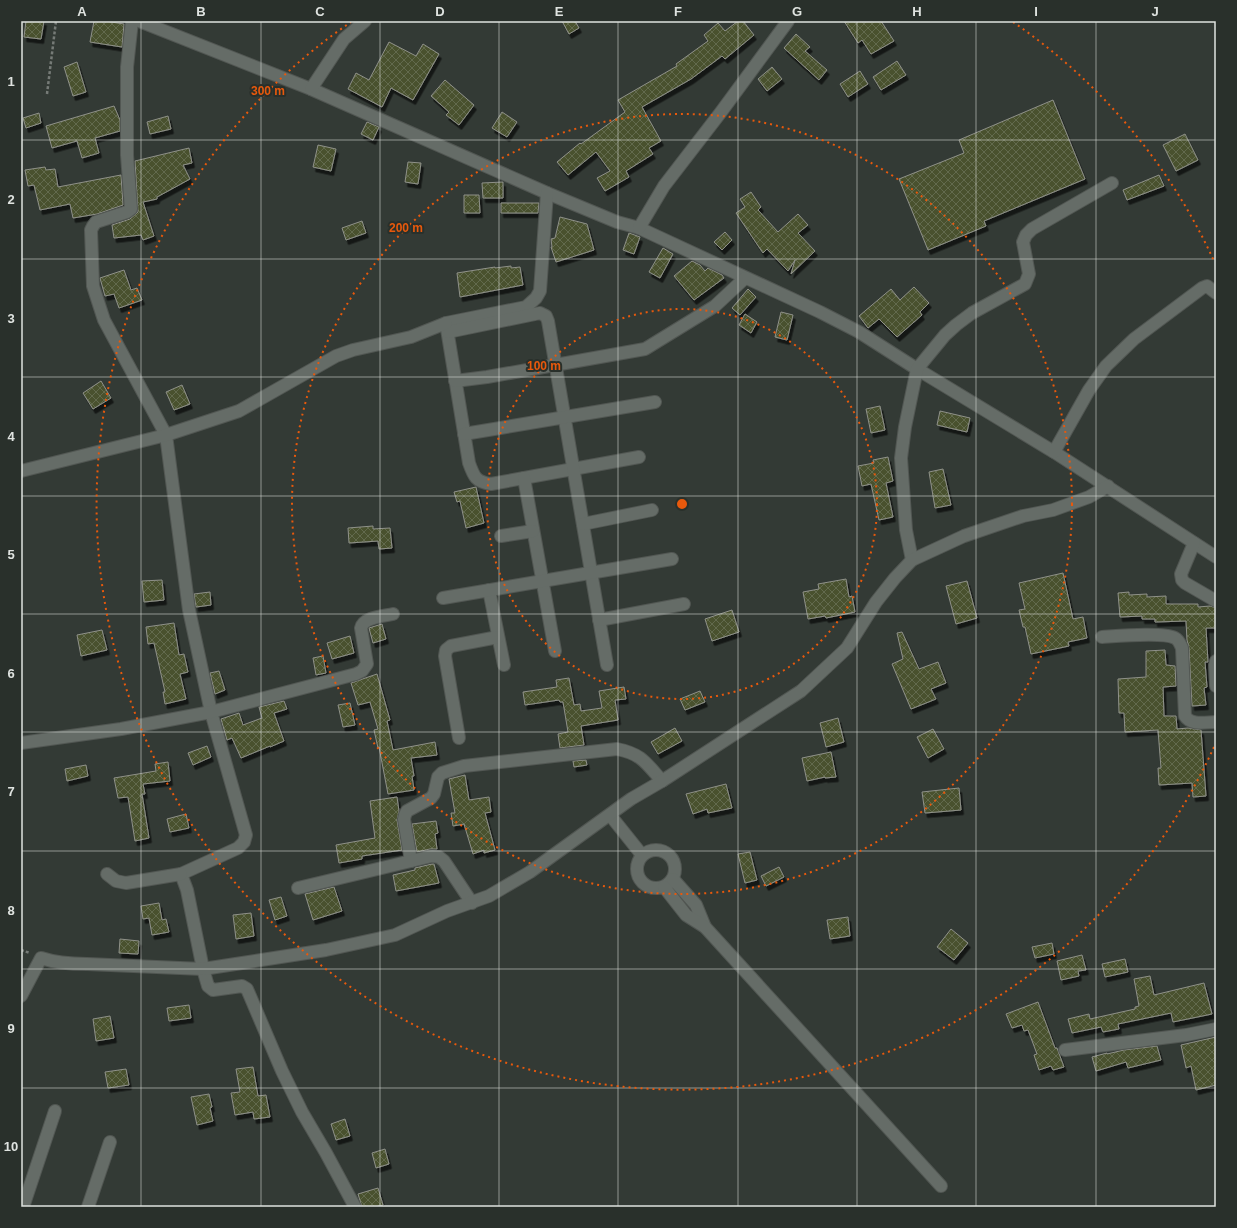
<svg xmlns="http://www.w3.org/2000/svg" width="1237" height="1228" font-family="Arial,sans-serif">
  <style>
    .building { fill: url(#building-cross-hatch); stroke: #8f9189; filter: url(#shadow) }
    .lines { fill: none; stroke-linecap: round; stroke-linejoin: round }
    .minor-casing { stroke: #525753; stroke-width: 14 }
    .path { stroke: #767b77; stroke-width: 2.5; stroke-dasharray: 3 2; stroke-linecap: butt }
    .minor { stroke: #656c67; stroke-width: 12 }
    .grid { fill: none; stroke: #dfe3e0; stroke-width: 1; stroke-opacity: 0.55 }
    .ring { fill: none; stroke: #e8590c; stroke-width: 2; stroke-dasharray: 2 4 }
    .centre { fill: #e8590c; stroke: #29302b; stroke-width: 2 }
    .ring-label { font-size: 12px; text-anchor: middle; font-weight: bold; fill: #e8590c; stroke: #29302b; stroke-width: 4; stroke-linejoin: round; paint-order: stroke }
    .neatline { fill: none; stroke: #dfe3e0; stroke-width: 1.5 }
    .grid-label { font-size: 13px; text-anchor: middle; font-weight: bold; fill: #dfe3e0 }
  </style>
  <defs>
    <pattern id="building-cross-hatch" width="8" height="8" patternUnits="userSpaceOnUse"><rect width="8" height="8" fill="#48512f"/><path d="M0 0l8 8M0 8l8-8" fill="none" stroke="#626a4d"/></pattern>
    <filter id="shadow"><feDropShadow dx="2.5" dy="4.5" stdDeviation="0" flood-color="#0009"/></filter>
  </defs>
  <rect width="100%" height="100%" fill="#333a35"/>
  <g class="building">
    <polygon points="26,21 44,21 41,39 24,37"/>
    <polygon points="94,21 105,21 124,24 122,47 90,42"/>
    <polygon points="562,21 575,21 579,28 569,34"/>
    <polygon points="738,21 743,21 754,35 725,59 722,56 691,79 642,107 661,141 649,148 653,154 626,171 629,177 605,191 597,178 610,171 596,152 568,175 557,162 580,143 581,144 625,112 618,100 677,66 676,64 708,41 704,35 718,23 725,31"/>
    <polygon points="844,21 881,21 894,41 871,54 862,40 858,43"/>
    <polygon points="796,34 810,47 805,51 827,70 819,80 784,48"/>
    <polygon points="389,42 416,56 423,44 439,54 413,100 391,88 382,107 348,89 356,73 369,80"/>
    <polygon points="897,61 906,75 881,90 873,77"/>
    <polygon points="77,62 86,92 73,96 64,67"/>
    <polygon points="772,67 782,79 767,91 758,79"/>
    <polygon points="860,71 868,84 848,97 840,84"/>
    <polygon points="445,80 474,105 459,125 446,115 449,112 431,96"/>
    <polygon points="1053,100 1085,179 984,221 986,226 928,250 899,179 964,153 959,140"/>
    <polygon points="114,106 120,120 120,131 95,138 99,153 82,158 77,141 52,148 46,126"/>
    <polygon points="502,112 517,122 507,137 492,128"/>
    <polygon points="39,113 41,123 26,128 23,118"/>
    <polygon points="168,116 171,129 150,134 147,122"/>
    <polygon points="367,122 379,127 373,140 361,134"/>
    <polygon points="1185,134 1198,160 1176,171 1163,145"/>
    <polygon points="318,145 336,149 331,171 313,167"/>
    <polygon points="189,148 192,163 183,165 190,179 157,197 157,199 143,202 154,236 143,240 141,235 114,238 112,225 130,219 138,212 135,161"/>
    <polygon points="408,162 421,163 418,184 405,182"/>
    <polygon points="45,167 46,170 55,169 58,187 121,175 123,205 97,214 73,218 70,204 40,210 34,185 28,186 25,170"/>
    <polygon points="1159,175 1164,186 1127,200 1123,190"/>
    <polygon points="503,182 503,198 483,198 482,183"/>
    <polygon points="751,192 761,207 758,210 778,232 798,214 808,225 798,233 815,251 791,274 795,260 788,271 767,249 763,253 736,213 745,207 740,199"/>
    <polygon points="464,195 479,195 480,213 464,213"/>
    <polygon points="501,203 539,203 538,213 501,213"/>
    <polygon points="560,217 587,224 594,250 556,262 551,247 552,247 551,239 555,238"/>
    <polygon points="362,221 366,233 346,240 342,228"/>
    <polygon points="725,232 732,240 722,250 714,242"/>
    <polygon points="629,233 640,237 634,254 623,250"/>
    <polygon points="663,248 673,254 660,278 649,272"/>
    <polygon points="692,261 700,265 705,271 708,268 722,275 724,278 694,300 674,276"/>
    <polygon points="511,266 511,268 520,267 523,285 460,297 457,273 495,267 495,268"/>
    <polygon points="124,270 131,290 137,288 142,300 119,308 114,294 105,296 100,278"/>
    <polygon points="914,287 929,303 920,312 922,315 897,337 879,319 868,328 859,316 891,289 900,300"/>
    <polygon points="748,289 756,297 740,315 732,308"/>
    <polygon points="781,312 793,315 787,340 775,337"/>
    <polygon points="745,314 757,322 751,333 739,325"/>
    <polygon points="101,381 111,398 93,409 83,393"/>
    <polygon points="182,385 190,404 174,410 166,392"/>
    <polygon points="880,406 885,430 871,433 866,409"/>
    <polygon points="940,411 970,418 967,432 937,425"/>
    <polygon points="888,457 893,481 886,483 893,517 879,520 871,484 862,486 858,466 874,463 873,460"/>
    <polygon points="943,469 951,505 935,508 929,472"/>
    <polygon points="476,487 484,523 466,528 460,501 457,502 454,492"/>
    <polygon points="373,526 373,529 390,528 392,548 379,549 378,541 349,543 348,528"/>
    <polygon points="1063,573 1073,619 1083,617 1087,638 1068,642 1069,646 1031,654 1025,627 1023,627 1019,610 1025,609 1019,583"/>
    <polygon points="846,579 849,597 852,596 855,612 826,618 825,616 808,619 803,592 819,589 818,584"/>
    <polygon points="162,580 164,600 144,602 142,581"/>
    <polygon points="967,581 977,618 956,624 946,586"/>
    <polygon points="210,592 211,605 196,607 194,594"/>
    <polygon points="1129,592 1129,595 1147,594 1147,597 1166,596 1166,604 1198,604 1198,607 1210,606 1216,608 1216,628 1206,628 1208,662 1205,662 1207,687 1204,688 1206,705 1192,706 1189,648 1187,640 1186,621 1155,622 1155,619 1142,619 1142,616 1120,617 1118,593"/>
    <polygon points="732,610 739,632 712,641 705,619"/>
    <polygon points="174,623 179,655 184,654 188,672 180,674 186,699 165,704 163,692 165,692 154,643 148,644 146,627"/>
    <polygon points="382,624 386,639 373,643 369,628"/>
    <polygon points="102,630 107,650 81,656 77,635"/>
    <polygon points="902,632 919,669 938,662 946,683 931,689 936,699 911,709 892,664 903,659 897,633"/>
    <polygon points="350,636 354,653 332,659 327,643"/>
    <polygon points="1165,650 1166,665 1175,666 1176,686 1163,687 1164,716 1176,716 1177,729 1188,728 1201,730 1206,796 1193,797 1192,783 1159,785 1158,768 1161,768 1158,730 1125,732 1124,713 1119,713 1118,679 1146,677 1146,651"/>
    <polygon points="323,656 326,673 316,675 313,658"/>
    <polygon points="219,671 225,690 215,694 210,673"/>
    <polygon points="377,674 390,720 387,721 393,750 435,742 437,755 411,758 414,776 412,776 414,790 388,794 379,747 378,748 374,730 378,729 370,702 358,705 351,683"/>
    <polygon points="569,678 574,705 580,704 581,711 602,708 599,691 624,687 626,699 615,700 618,720 581,726 584,745 560,748 558,734 568,732 563,702 560,702 559,700 525,705 523,692 557,687 556,680"/>
    <polygon points="700,691 705,702 685,710 680,699"/>
    <polygon points="284,701 287,709 274,713 284,741 270,747 270,746 241,758 232,738 227,740 221,719 239,713 243,725 262,718 259,707"/>
    <polygon points="350,703 355,725 343,727 338,705"/>
    <polygon points="838,718 844,742 826,747 820,723"/>
    <polygon points="675,728 682,741 658,754 651,742"/>
    <polygon points="933,729 944,749 928,758 917,737"/>
    <polygon points="207,746 211,757 193,765 188,753"/>
    <polygon points="831,752 836,777 825,778 825,777 807,781 802,758"/>
    <polygon points="586,760 587,765 574,767 573,761"/>
    <polygon points="168,762 170,781 143,784 145,794 142,794 149,838 135,841 128,797 118,798 114,778 156,771 155,764"/>
    <polygon points="86,765 88,776 67,781 65,769"/>
    <polygon points="465,775 469,800 489,797 491,812 485,813 495,850 484,853 484,850 473,854 464,824 453,826 451,813 455,813 449,779"/>
    <polygon points="726,784 732,808 708,813 707,809 693,814 686,794"/>
    <polygon points="959,788 961,810 925,813 922,792"/>
    <polygon points="397,797 399,811 397,820 402,850 362,856 362,859 339,863 336,845 375,838 370,801"/>
    <polygon points="186,814 189,828 170,832 167,819"/>
    <polygon points="436,821 438,833 435,834 437,849 430,849 417,852 412,824"/>
    <polygon points="750,852 757,880 745,883 738,854"/>
    <polygon points="432,864 434,864 439,883 396,891 393,875 415,870 415,868"/>
    <polygon points="779,867 784,877 766,886 761,876"/>
    <polygon points="334,887 342,911 313,920 305,894"/>
    <polygon points="281,897 287,916 275,920 269,900"/>
    <polygon points="159,903 162,920 166,919 169,932 152,935 149,918 143,919 141,906"/>
    <polygon points="251,913 254,936 236,939 233,915"/>
    <polygon points="848,917 850,936 830,939 827,920"/>
    <polygon points="951,929 968,943 954,960 937,947"/>
    <polygon points="120,939 139,941 138,954 119,953"/>
    <polygon points="1052,943 1054,954 1035,958 1032,947"/>
    <polygon points="1082,955 1086,970 1078,971 1079,976 1061,980 1057,961"/>
    <polygon points="1125,959 1128,972 1105,977 1102,964"/>
    <polygon points="1150,976 1154,995 1204,983 1212,1014 1173,1022 1171,1013 1118,1024 1119,1029 1103,1032 1101,1027 1072,1033 1068,1019 1089,1014 1090,1019 1135,1009 1135,1007 1139,1006 1134,979"/>
    <polygon points="1038,1002 1055,1048 1057,1048 1064,1067 1053,1070 1051,1066 1039,1070 1034,1055 1037,1054 1028,1030 1024,1031 1022,1025 1012,1028 1006,1014"/>
    <polygon points="189,1005 191,1018 169,1021 167,1008"/>
    <polygon points="110,1016 114,1038 96,1041 93,1019"/>
    <polygon points="1216,1037 1216,1085 1196,1090 1191,1066 1186,1068 1181,1045"/>
    <polygon points="1157,1046 1161,1060 1128,1068 1126,1062 1096,1071 1092,1057 1107,1053 1107,1054 1124,1050"/>
    <polygon points="253,1067 258,1096 266,1095 270,1117 254,1119 253,1112 235,1115 231,1093 240,1092 236,1069"/>
    <polygon points="126,1069 129,1085 108,1088 105,1072"/>
    <polygon points="209,1094 212,1107 210,1108 213,1121 197,1125 191,1097"/>
    <polygon points="345,1119 350,1136 336,1140 331,1124"/>
    <polygon points="385,1149 389,1164 376,1168 372,1153"/>
    <polygon points="378,1188 383,1205 375,1207 362,1207 358,1194"/>
  </g>
  <g class="lines">
    <defs>
      <g id="minor">
        <polyline points="132,21 127,67 127,155 131,209 127,212 96,222 93,226 91,230 93,286 104,320 166,435 189,610 211,712 246,835 244,842 238,848 181,874 187,890 203,969 208,986 213,990 242,986 247,989 282,1071 302,1112 326,1153 355,1207"/>
        <polyline points="139,21 311,89 547,193 617,222 639,228 820,312 859,332 917,369 1054,452 1216,557"/>
        <polyline points="311,89 344,39 365,21"/>
        <path d="M 547,193 L 540,291 L 536,298 L 526,307 L 446,323 L 469,463 C 474,477 476,482 491,484 L 639,457"/>
        <polyline points="639,228 664,186 721,112 788,21"/>
        <polyline points="448,332 540,313 546,316 548,321 607,665"/>
        <polyline points="455,381 487,377 645,349 715,306 745,278"/>
        <polyline points="464,434 655,402"/>
        <polyline points="1054,452 1089,390 1106,366 1134,339 1202,288 1207,286 1216,293"/>
        <polyline points="21,471 166,435 239,411 336,356 353,350 411,337 446,323"/>
        <polyline points="524,478 555,651"/>
        <polyline points="583,524 652,510"/>
        <polyline points="501,536 533,531"/>
        <polyline points="1194,543 1181,574 1182,580 1185,583 1216,601"/>
        <polyline points="912,560 906,530 901,458 905,427 917,369 945,335 956,325 972,313 1025,284 1029,274 1023,242 1026,235 1032,229 1112,183"/>
        <polyline points="489,590 504,665"/>
        <polyline points="443,598 672,559"/>
        <polyline points="599,620 684,604"/>
        <path d="M 1102,637 C 1118,636 1163,632 1175,638 C 1179,640 1180,644 1182,648 L 1185,716 C 1191,726 1206,722 1216,722"/>
        <polyline points="1216,661 1215,665 1216,686"/>
        <polyline points="459,738 445,656 446,650 451,646 498,637"/>
        <path d="M 21,743 L 121,729 L 211,712 L 356,674 L 362,671 L 367,664 L 361,628 C 363,617 384,616 393,614"/>
        <polyline points="610,815 642,855"/>
        <circle cx="656" cy="869" r="19"/>
        <path d="M 411,861 L 404,819 L 405,815 L 407,811 L 431,798 L 434,794 L 438,777 L 442,773 L 464,766 L 617,749 C 642,754 646,763 662,781"/>
        <polyline points="107,874 116,881 126,883 181,874"/>
        <polyline points="673,879 696,905 705,927"/>
        <polyline points="664,887 686,915 705,927 941,1186"/>
        <polyline points="298,888 432,856 439,857 444,861 472,903"/>
        <path d="M 21,996 L 41,958 C 56,963 71,964 87,964 L 203,969 L 326,950 L 395,935 L 447,911 L 489,896 L 530,872 L 631,799 L 662,781 L 801,691 L 847,648 L 876,602 L 895,578 L 912,560 L 964,536 L 1023,516 L 1053,510 L 1089,497 L 1108,486"/>
        <polyline points="1065,1050 1186,1035 1216,1029"/>
        <polyline points="23,1207 55,1111"/>
        <polyline points="88,1207 110,1142"/>
      </g>
    </defs>
    <use href="#minor" class="minor-casing"/>
    <g class="path">
      <polyline points="47,94 56,21"/>
      <polyline points="21,950 30,953"/>
    </g>
    <use href="#minor" class="minor"/>
  </g>
  <path class="grid" d="M 141,21 L 141,1207M 261,21 L 261,1207M 380,21 L 380,1207M 499,21 L 499,1207M 618,21 L 618,1207M 738,21 L 738,1207M 857,21 L 857,1207M 976,21 L 976,1207M 1096,21 L 1096,1207M 21,140 L 1216,140M 21,259 L 1216,259M 21,377 L 1216,377M 21,496 L 1216,496M 21,614 L 1216,614M 21,732 L 1216,732M 21,851 L 1216,851M 21,969 L 1216,969M 21,1088 L 1216,1088"/>
  <g class="ring">
    <circle cx="682" cy="504" r="195"/>
    <circle cx="682" cy="504" r="390"/>
    <path d="M1214 747A585 585 0 1 1 351 22M1013 22A585 585 0 0 1 1214 261"/>
  </g>
  <circle cx="682" cy="504" r="6" class="centre"/>
  <g class="ring-label">
    <text x="268" y="95">300 m</text>
    <text x="406" y="232">200 m</text>
    <text x="544" y="370">100 m</text>
  </g>
  <rect width="1237" height="1228" fill="none" stroke="#29302b" stroke-width="44"/>
  <rect x="22" y="22" width="1193" height="1184" class="neatline"/>
  <g class="grid-label">
    <text x="82" y="16">A</text>
    <text x="201" y="16">B</text>
    <text x="320" y="16">C</text>
    <text x="440" y="16">D</text>
    <text x="559" y="16">E</text>
    <text x="678" y="16">F</text>
    <text x="797" y="16">G</text>
    <text x="917" y="16">H</text>
    <text x="1036" y="16">I</text>
    <text x="1155" y="16">J</text>
    <text x="11" y="86">1</text>
    <text x="11" y="204">2</text>
    <text x="11" y="323">3</text>
    <text x="11" y="441">4</text>
    <text x="11" y="559">5</text>
    <text x="11" y="678">6</text>
    <text x="11" y="796">7</text>
    <text x="11" y="915">8</text>
    <text x="11" y="1033">9</text>
    <text x="11" y="1151">10</text>
  </g>
</svg>
